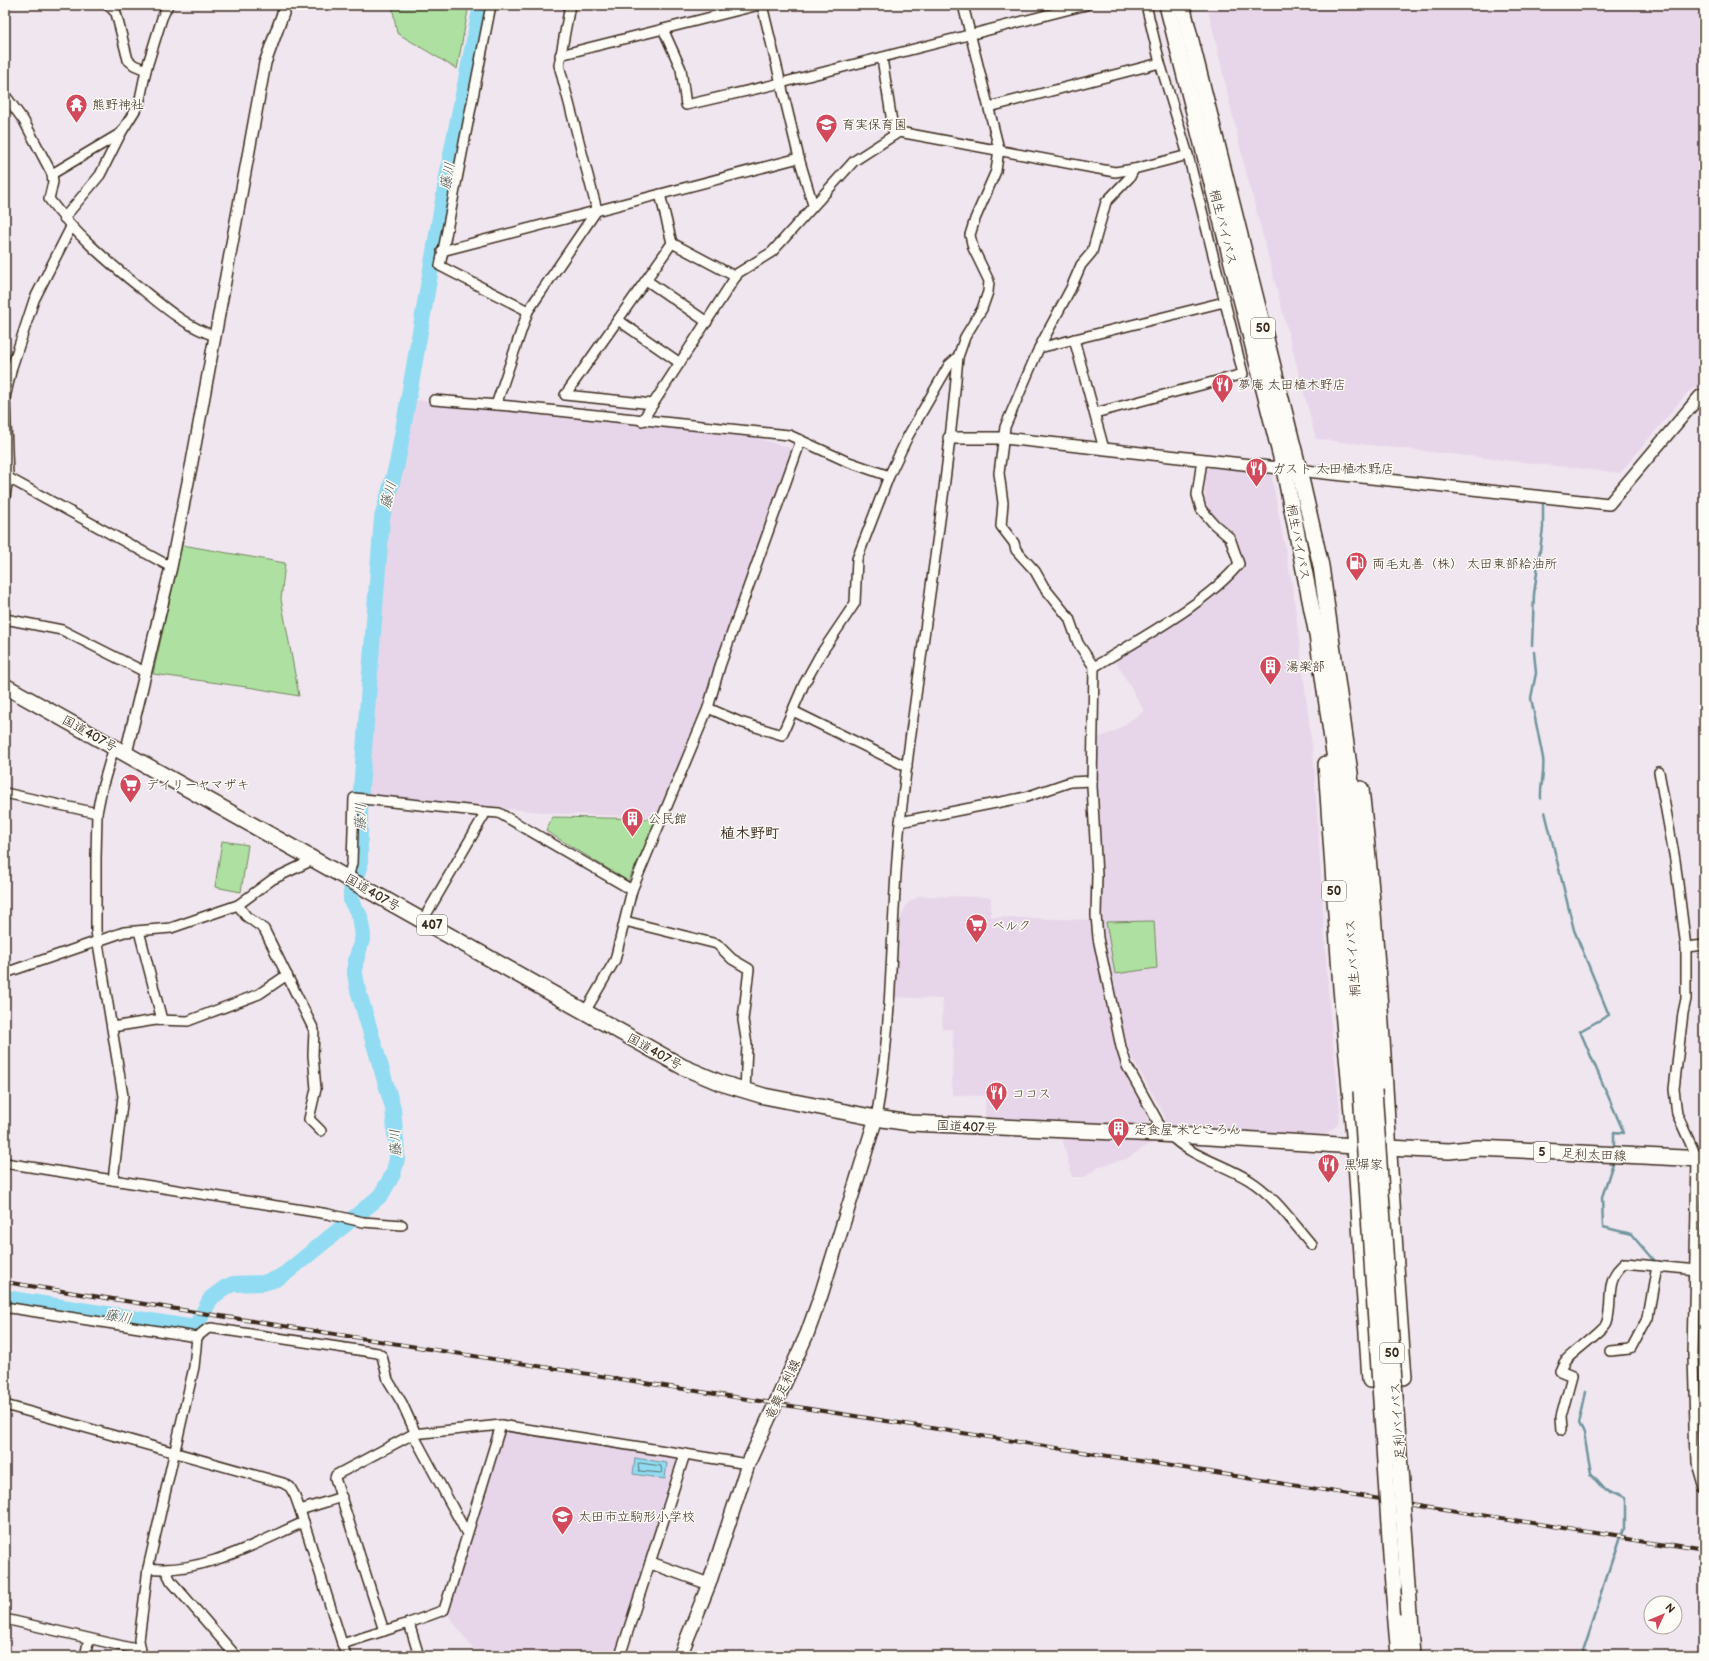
<svg xmlns="http://www.w3.org/2000/svg" width="1709" height="1661" font-family="'Balsamiq Sans','Klee One',sans-serif">
  <style>
    .built { fill: #e7d6e9 }
    .green { fill: #aee1a1; stroke: #748660 }
    .water { fill: #91dcf2; stroke: #6f959d }
    .lines { fill: none; stroke-linecap: round; stroke-linejoin: round }
    .shore { stroke: #5d7173; stroke-width: 1 }
    .stream { stroke: #6f959d; stroke-width: 2.5 }
    .river { stroke: #91dcf2; stroke-width: 16 }
    .minor-casing { stroke: #3b2a1e; stroke-width: 12 }
    .tertiary-casing { stroke: #3b2a1e; stroke-width: 14 }
    .secondary-casing { stroke: #3b2a1e; stroke-width: 16 }
    .primary-casing { stroke: #3b2a1e; stroke-width: 18 }
    .trunk-casing { stroke: #3b2a1e; stroke-width: 18 }
    .minor { stroke: #fdfcf7; stroke-width: 9 }
    .tertiary { stroke: #fdfcf7; stroke-width: 11 }
    .secondary { stroke: #fdfcf7; stroke-width: 13 }
    .primary { stroke: #fdfcf7; stroke-width: 15 }
    .trunk { stroke: #fdfcf7; stroke-width: 15 }
    .rail-casing { stroke: #3b2a1e; stroke-width: 4 }
    .rail { stroke: #fdfcf7; stroke-width: 2.5; stroke-dasharray: 8; stroke-linecap: butt }
    .trunk-bridge-casing { stroke: #3b2a1e; stroke-width: 18; stroke-linecap: butt }
    .trunk-bridge { stroke: #fdfcf7; stroke-width: 15 }
    .labels { text-anchor: middle; stroke-width: 3; stroke-linejoin: round; paint-order: stroke }
    .shield { fill: #fdfcf7; stroke: #75695f; stroke-width: 1 }
    .shield-label { font-size: 12px; font-weight: bold; fill: #3b2a1e }
    .poi-label { font-size: 13px; fill: #3b2a1e; stroke: #fdfcf7; text-anchor: start }
    .street-label { font-size: 13px; fill: #3b2a1e; stroke: #fdfcf7 }
    .water-label { font-size: 14px; font-style: italic; fill: #505653; stroke: #fdfcf7 }
    .quarter-label { font-size: 15px; font-weight: bold; fill: #3b2a1e; stroke: #fdfcf7 }
  </style>
  <rect width="100%" height="100%" fill="#f0e6ef"/>
  <filter id="ink" filterUnits="userSpaceOnUse"><feTurbulence type="fractalNoise" baseFrequency=".025" numOctaves="2"/><feDisplacementMap in="SourceGraphic" scale="8" xChannelSelector="R" yChannelSelector="G"/><feConvolveMatrix kernelMatrix="1 2 1 2 8 2 1 2 1" color-interpolation-filters="sRGB"/></filter>
  <g filter="url(#ink)">
    <g class="built">
      <polygon points="1207,5 1704,5 1704,386 1694,388 1688,392 1620,473 1316,439 1244,164"/>
      <polygon points="416,400 748,435 793,449 705,706 659,817 561,814 367,795 388,522"/>
      <polygon points="1212,466 1271,473 1293,590 1314,763 1329,1005 1340,1108 1338,1124 1324,1136 1167,1130 1164,1126 1165,1116 1132,1058 1120,1022 1101,924 1100,902 1102,883 1096,766 1097,738 1114,732 1144,711 1114,658 1217,590 1245,569 1237,537 1210,511 1205,500 1206,470"/>
      <polygon points="919,896 991,897 991,917 1092,920 1117,1051 1123,1068 1148,1115 1148,1127 985,1121 985,1096 952,1095 953,1030 942,1029 943,999 893,997 896,929 907,904"/>
      <polygon points="1062,1137 1153,1142 1126,1159 1100,1166 1085,1177 1072,1177"/>
      <polygon points="507,1429 677,1457 679,1459 616,1656 478,1656 446,1612 501,1433"/>
    </g>
    <g class="green">
      <polygon points="392,5 469,5 457,69 397,33"/>
      <polygon points="182,545 285,563 281,599 299,696 254,688 153,674"/>
      <polygon points="552,817 658,819 628,881 546,831"/>
      <polygon points="222,841 248,845 241,892 215,887"/>
      <polygon points="1154,921 1157,968 1115,974 1106,922"/>
    </g>
    <polygon class="water" points="635,1458 667,1463 665,1479 633,1474"/>
    <g class="lines">
      <polygon class="shore" points="640,1463 661,1466 662,1473 639,1471 638,1464"/>
      <g class="stream">
        <polyline points="1532,645 1534,594 1543,528 1543,504"/>
        <path d="M 1534,652 L 1536,673 L 1531,698 L 1543,758 C 1545,772 1540,785 1541,799"/>
        <polyline points="1545,812 1574,930 1609,1015 1580,1031 1624,1133 1614,1132 1614,1145"/>
        <polyline points="1613,1163 1602,1197 1603,1227 1631,1234 1654,1261"/>
        <polyline points="1581,1656 1623,1529 1623,1500 1609,1493 1591,1473 1584,1434 1579,1423 1586,1392"/>
      </g>
      <polyline class="river" points="5,1298 195,1328 211,1298 226,1287 233,1284 263,1283 276,1279 286,1273 373,1202 381,1195 393,1174 397,1159 396,1142 393,1108 358,990 355,974 355,964 363,936 360,916 351,901 351,891 360,868 360,802 382,518 397,464 451,154 481,5"/>
      <defs>
        <g id="minor">
          <polyline points="108,5 116,13 128,60 134,65 146,70"/>
          <polyline points="491,5 440,266 528,311"/>
          <polyline points="762,5 799,158 813,205"/>
          <polyline points="663,29 681,69 686,105 781,83 1086,5"/>
          <polyline points="560,55 759,5"/>
          <polyline points="882,58 894,135"/>
          <path d="M 5,95 L 24,121 L 52,174 L 53,182 L 49,199 C 75,234 109,263 143,290 C 165,308 187,327 215,336"/>
          <polyline points="989,107 1160,63"/>
          <polyline points="1134,169 1130,177 1106,202 1092,252 1081,265 1071,288 1039,348 1005,427 999,473 1003,503 1001,526 1014,543 1016,550 1035,571 1044,587 1069,618 1078,643 1094,667 1092,786 1097,876 1096,915 1098,938 1121,1047 1127,1066 1157,1120 1160,1134"/>
          <polyline points="52,174 121,133 139,104 146,70 162,18 168,5"/>
          <polyline points="64,218 100,175 121,133"/>
          <polyline points="672,243 736,277"/>
          <polyline points="442,251 799,158"/>
          <polyline points="646,280 707,322"/>
          <polyline points="618,320 680,363"/>
          <polyline points="1074,339 1104,449"/>
          <polyline points="1039,348 1224,302"/>
          <polyline points="1700,396 1704,407"/>
          <polyline points="434,400 510,406 789,435 846,461 889,476"/>
          <polyline points="653,404 565,395 672,243 660,194"/>
          <polyline points="496,405 528,311 597,210 559,65 570,5"/>
          <polyline points="1095,413 1243,374 1188,155 1160,63 1146,5"/>
          <polyline points="642,421 738,273 772,252 854,161 899,132 1115,172 1134,169 1188,155"/>
          <polyline points="5,476 171,567"/>
          <polyline points="5,497 8,477 5,398 12,367 34,300 71,227"/>
          <polyline points="5,619 62,630 145,672"/>
          <path d="M 1094,667 C 1139,639 1206,604 1239,564 L 1230,538 L 1214,524 L 1201,509 L 1197,495 L 1202,460"/>
          <polyline points="708,708 740,722 782,735 804,684 820,655 855,603 857,559 889,476 908,436 949,365 958,357"/>
          <polyline points="793,711 907,767"/>
          <polyline points="1659,772 1675,860 1686,947 1686,999 1683,1013 1674,1089 1677,1114 1697,1158 1693,1356 1696,1460 1704,1488"/>
          <polyline points="5,793 97,813"/>
          <polyline points="900,822 1026,797 1070,782 1092,781"/>
          <polyline points="348,878 352,863 354,798 486,812"/>
          <polyline points="238,905 246,916 264,929 314,1030 313,1055 316,1089 309,1119 321,1131"/>
          <polyline points="423,920 486,812 499,813 632,890"/>
          <polyline points="625,921 717,944 732,959 749,969 743,1020 747,1045 745,1091"/>
          <polyline points="139,931 162,1020"/>
          <polyline points="1686,947 1704,945"/>
          <polyline points="5,973 124,932 171,928 238,905 273,879 315,859"/>
          <polyline points="585,1012 615,960 632,890 708,708 720,666 801,440"/>
          <polyline points="112,1027 156,1020 188,1021 259,994 287,975"/>
          <path d="M 876,1118 C 894,1021 890,921 900,823 C 917,667 945,513 958,357 L 965,337 L 982,309 L 988,292 L 989,281 L 973,248 L 970,235 L 975,219 L 996,171 L 999,149 L 963,5"/>
          <path d="M 1170,1135 C 1191,1157 1224,1164 1249,1180 C 1275,1196 1292,1222 1312,1245"/>
          <polyline points="5,1163 328,1214 363,1222 402,1225"/>
          <polyline points="113,1180 123,1096 96,931 96,858 97,813 102,788 114,747"/>
          <polyline points="5,1309 11,1308 197,1337"/>
          <polyline points="1610,1351 1631,1349 1648,1317 1657,1266"/>
          <polyline points="5,1405 283,1483 290,1487 295,1496 300,1510 346,1656"/>
          <path d="M 1562,1430 L 1561,1417 L 1572,1376 L 1560,1371 C 1562,1367 1563,1363 1566,1360 C 1573,1352 1605,1329 1607,1322 C 1614,1299 1603,1280 1625,1263 L 1696,1270"/>
          <polyline points="413,1434 467,1534"/>
          <polyline points="300,1510 342,1497"/>
          <path d="M 148,1568 C 201,1575 256,1543 304,1522"/>
          <polyline points="166,1571 171,1581 236,1656"/>
          <polyline points="5,1619 131,1648 140,1647"/>
          <polyline points="409,1623 419,1656"/>
          <polyline points="384,1631 335,1478 336,1475 413,1434 501,1425 748,1464"/>
          <polyline points="342,1644 409,1623 444,1610 501,1425"/>
          <polyline points="85,1656 89,1639"/>
          <polyline points="142,1656 139,1640 148,1568 194,1367 197,1337 207,1329 211,1328 378,1353 382,1356 388,1380 402,1403 416,1434"/>
          <polyline points="620,1656 685,1454"/>
        </g>
        <g id="tertiary">
          <polyline points="949,438 1004,438 1609,504 1700,396 1704,396"/>
          <polyline points="126,753 171,567 192,462 265,63 286,5"/>
          <polyline points="651,1563 709,1584"/>
        </g>
        <polyline id="secondary" points="680,1656 709,1584 748,1464 807,1334 821,1295 876,1118"/>
        <polyline id="primary" points="1388,1148 1449,1151 1478,1148 1704,1159"/>
        <g id="trunk">
          <polyline points="1167,5 1284,469 1317,635 1337,774 1347,882 1361,1091"/>
          <polyline points="1182,5 1299,470 1321,566 1350,773 1374,1090"/>
          <polyline points="5,686 683,1067 721,1083 764,1096 876,1118 910,1123 1160,1134 1388,1148"/>
          <polyline points="1326,764 1341,988 1355,1146 1370,1380"/>
          <path d="M 1361,789 C 1383,984 1388,1181 1404,1377"/>
          <polyline points="1393,1586 1399,1656"/>
          <polyline points="1410,1615 1413,1656"/>
        </g>
      </defs>
      <use href="#minor" class="minor-casing"/>
      <use href="#tertiary" class="tertiary-casing"/>
      <use href="#secondary" class="secondary-casing"/>
      <use href="#primary" class="primary-casing"/>
      <use href="#trunk" class="trunk-casing"/>
      <use href="#minor" class="minor"/>
      <use href="#tertiary" class="tertiary"/>
      <use href="#secondary" class="secondary"/>
      <use href="#primary" class="primary"/>
      <use href="#trunk" class="trunk"/>
      <defs>
        <polyline id="rail" points="5,1282 1704,1550"/>
      </defs>
      <use href="#rail" class="rail-casing"/>
      <use href="#rail" class="rail"/>
      <defs>
        <g id="trunk-bridge">
          <polyline points="1374,1090 1410,1615"/>
          <polyline points="1361,1091 1393,1586"/>
        </g>
      </defs>
      <use href="#trunk-bridge" class="trunk-bridge-casing"/>
      <use href="#trunk-bridge" class="trunk-bridge"/>
    </g>
  </g>
  <defs>
    <symbol id="temple-pin" viewBox="-11 -11 22 30"><path d="M0 17L-7.5 6A9.5 9.5 0 1 1 7.5 6Z" fill="#d1495b" stroke="#fdfcf7"/><path d="M0-6L5-2H3V0L6.5 2.5H4V6H1.5V3h-3V6H-4V2.5H-6.5L-3 0V-2H-5Z" fill="#fff"/></symbol>
    <symbol id="school-pin" viewBox="-11 -11 22 30"><path d="M0 17L-7.5 6A9.5 9.5 0 1 1 7.5 6Z" fill="#d1495b" stroke="#fdfcf7"/><path d="M0-5L7-2L0 1L-7-2ZM-4 1L0 2.5L4 1V4Q0 6-4 4Z" fill="#fff"/></symbol>
    <symbol id="restaurant-pin" viewBox="-11 -11 22 30"><path d="M0 17L-7.5 6A9.5 9.5 0 1 1 7.5 6Z" fill="#d1495b" stroke="#fdfcf7"/><path d="M-5-6h1v4h1v-4h1v4h1v-4h1v5L-1.5 .5V6h-2V.5L-5-1ZM5-6V6H3V1.5H1.5Q1.5-4 5-6Z" fill="#fff"/></symbol>
    <symbol id="fuel-pin" viewBox="-11 -11 22 30"><path d="M0 17L-7.5 6A9.5 9.5 0 1 1 7.5 6Z" fill="#d1495b" stroke="#fdfcf7"/><path d="M-5.5-6h7V0h2V4h1.3V-2.5L3-4.5l.8-.8L6-3V5H2.5V1h-1V6h-7ZM-4.2-4.7v3.2H.2V-4.7Z" fill="#fff"/></symbol>
    <symbol id="building-pin" viewBox="-11 -11 22 30"><path d="M0 17L-7.5 6A9.5 9.5 0 1 1 7.5 6Z" fill="#d1495b" stroke="#fdfcf7"/><path d="M-4-6H4V6H1V3H-1V6H-4ZM-2.5-4.3h1.7v1.8h-1.7ZM.8-4.3h1.7v1.8H.8ZM-2.5-1h1.7V.8h-1.7ZM.8-1h1.7V.8H.8Z" fill="#fff"/></symbol>
    <symbol id="supermarket-pin" viewBox="-11 -11 22 30"><path d="M0 17L-7.5 6A9.5 9.5 0 1 1 7.5 6Z" fill="#d1495b" stroke="#fdfcf7"/><path d="M-6-5.5h2.5l.6 2H6L4.5 2H-2.5L-4.4-4H-6ZM-1.5 3.2a1.3 1.3 0 1 0 .1 0ZM3 3.2a1.3 1.3 0 1 0 .1 0Z" fill="#fff"/></symbol>
  </defs>
  <g fill-rule="evenodd">
    <use href="#temple-pin" x="64" y="92" width="25" height="34"/>
    <use href="#school-pin" x="814" y="112" width="25" height="34"/>
    <use href="#restaurant-pin" x="1210" y="372" width="25" height="34"/>
    <use href="#restaurant-pin" x="1244" y="456" width="25" height="34"/>
    <use href="#fuel-pin" x="1344" y="550" width="25" height="34"/>
    <use href="#building-pin" x="1258" y="654" width="25" height="34"/>
    <use href="#supermarket-pin" x="118" y="772" width="25" height="34"/>
    <use href="#building-pin" x="620" y="806" width="25" height="34"/>
    <use href="#supermarket-pin" x="964" y="912" width="25" height="34"/>
    <use href="#restaurant-pin" x="984" y="1080" width="25" height="34"/>
    <use href="#building-pin" x="1106" y="1116" width="25" height="34"/>
    <use href="#restaurant-pin" x="1316" y="1152" width="25" height="34"/>
    <use href="#school-pin" x="550" y="1504" width="25" height="34"/>
  </g>
  <g class="labels">
    <g class="shield">
      <rect x="1251" y="318" width="24" height="20" rx="3"/>
      <rect x="1322" y="881" width="24" height="20" rx="3"/>
      <rect x="417" y="915" width="30" height="20" rx="3"/>
      <rect x="1534" y="1142" width="16" height="20" rx="3"/>
      <rect x="1380" y="1343" width="24" height="20" rx="3"/>
    </g>
    <g class="shield-label">
      <text x="1263" y="332">50</text>
      <text x="1334" y="895">50</text>
      <text x="432" y="929">407</text>
      <text x="1542" y="1156">5</text>
      <text x="1392" y="1357">50</text>
    </g>
    <g class="poi-label">
      <text x="92" y="109">熊野神社</text>
      <text x="842" y="129">育実保育園</text>
      <text x="1238" y="389">夢庵 太田植木野店</text>
      <text x="1272" y="473">ガスト 太田植木野店</text>
      <text x="1372" y="568">両毛丸善（株） 太田東部給油所</text>
      <text x="1286" y="671">湯楽部</text>
      <text x="146" y="789">デイリーヤマザキ</text>
      <text x="648" y="823">公民館</text>
      <text x="992" y="930">ベルク</text>
      <text x="1012" y="1098">ココス</text>
      <text x="1134" y="1134">定食屋 米どころん</text>
      <text x="1344" y="1169">黒塀家</text>
      <text x="578" y="1521">太田市立駒形小学校</text>
    </g>
    <g class="street-label">
      <text transform="translate(1224 227) rotate(76)" y="5">桐生バイパス</text>
      <text transform="translate(1299 542) rotate(79)" y="5">桐生バイパス</text>
      <text transform="translate(90 733) rotate(29)" y="5">国道407号</text>
      <text transform="translate(373 892) rotate(30)" y="5">国道407号</text>
      <text transform="translate(1352 958) rotate(-94)" y="5">桐生バイパス</text>
      <text transform="translate(655 1051) rotate(29)" y="5">国道407号</text>
      <text transform="translate(967 1126) rotate(3)" y="5">国道407号</text>
      <text transform="translate(1594 1154) rotate(2)" y="5">足利太田線</text>
      <text transform="translate(782 1389) rotate(-65)" y="5">竜舞足利線</text>
      <text transform="translate(1397 1421) rotate(-94)" y="5">足利バイパス</text>
    </g>
    <g class="water-label">
      <text transform="translate(447 176) rotate(-80)" y="5">藤川</text>
      <text transform="translate(388 495) rotate(-75)" y="5">藤川</text>
      <text transform="translate(360 817) rotate(-89)" y="5">藤川</text>
      <text transform="translate(395 1143) rotate(-93)" y="5">藤川</text>
      <text transform="translate(118 1316) rotate(9)" y="5">藤川</text>
    </g>
    <g class="quarter-label">
      <text x="750" y="838">植木野町</text>
    </g>
  </g>
  <rect width="1709" height="1661" fill="none" stroke="#fdfcf7" stroke-width="20"/>
  <rect x="10" y="10" width="1689" height="1641" fill="none" stroke="#3b2a1e" stroke-width="1.5" filter="url(#ink)"/>
  <g transform="translate(1663 1615) rotate(46)"><circle r="19" fill="#fdfcf7" stroke="#afa8a0"/>
  <path d="M0-3L7 15L0 10L-7 15Z" fill="#d1495b"/>
  <text y="-6" font-size="11" font-weight="bold" text-anchor="middle" fill="#3b2a1e">N</text>
  </g>
</svg>
